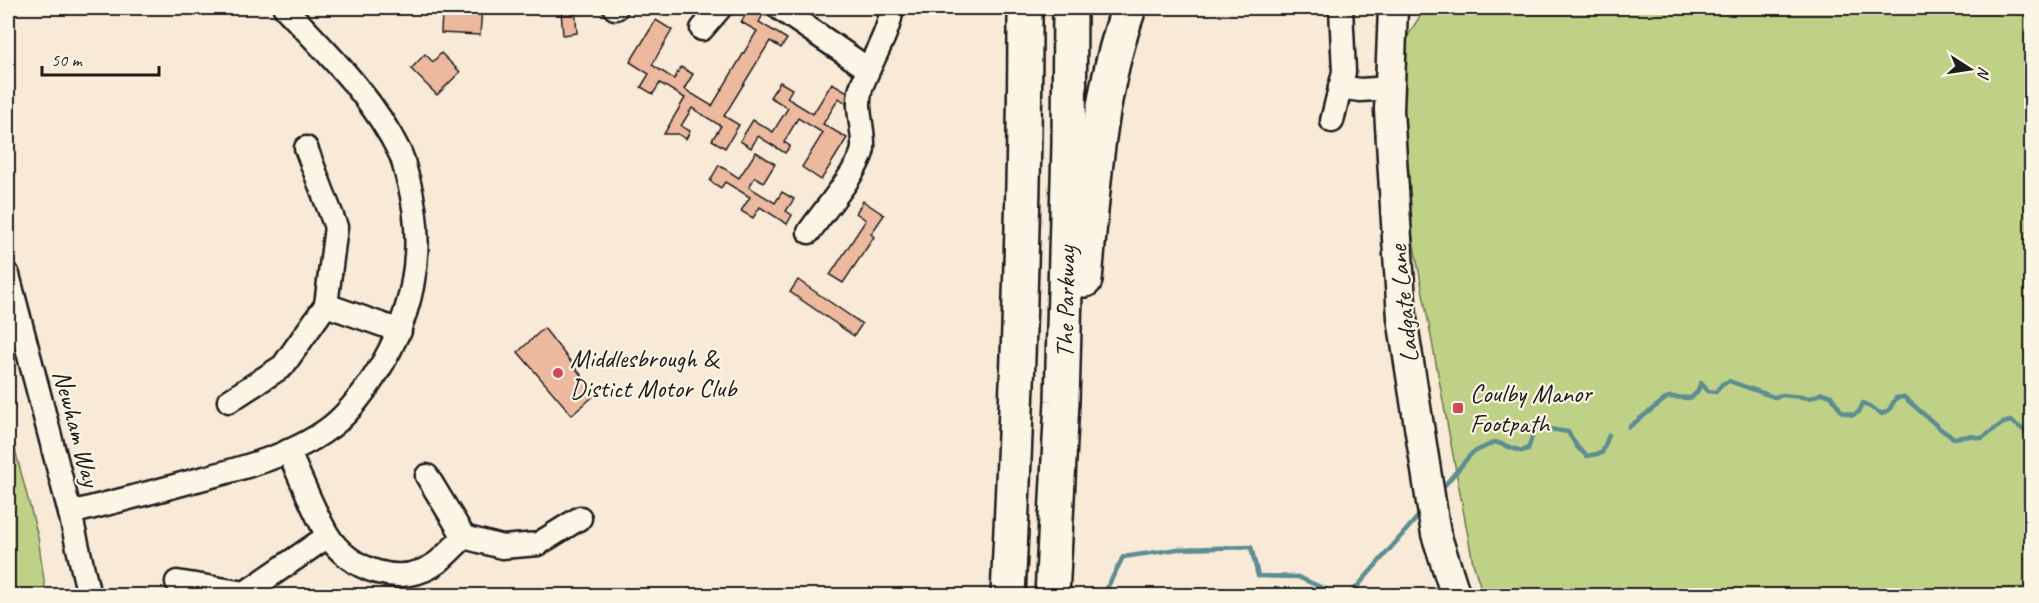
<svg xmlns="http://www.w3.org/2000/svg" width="2039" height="603" font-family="Caveat,sans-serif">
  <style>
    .green { fill: #bfd186; stroke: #6e7651; stroke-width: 1.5 }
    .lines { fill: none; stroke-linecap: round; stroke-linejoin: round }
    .stream { stroke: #5c8d92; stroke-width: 4.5 }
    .building { fill: #ecb99e; stroke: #1c1c1c; stroke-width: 1.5 }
    .minor-casing { stroke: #1c1c1c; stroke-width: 27 }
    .major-casing { stroke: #1c1c1c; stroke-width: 33 }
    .highway-casing { stroke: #1c1c1c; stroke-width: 38 }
    .minor { stroke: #fcf5e5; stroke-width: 22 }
    .major { stroke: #fcf5e5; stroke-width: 28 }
    .highway { stroke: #fcf5e5; stroke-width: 33 }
    .poi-dot { fill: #d1495b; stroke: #fcf5e5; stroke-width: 2 }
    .labels { text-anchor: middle; stroke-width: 4.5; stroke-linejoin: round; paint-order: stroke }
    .street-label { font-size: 26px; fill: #1c1c1c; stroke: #fcf5e5 }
    .poi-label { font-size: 26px; fill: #1c1c1c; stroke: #fcf5e5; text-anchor: start }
  </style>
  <rect width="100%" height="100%" fill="#f9e9d7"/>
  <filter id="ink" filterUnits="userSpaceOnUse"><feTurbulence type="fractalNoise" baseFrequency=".0167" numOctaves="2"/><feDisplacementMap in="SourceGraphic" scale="12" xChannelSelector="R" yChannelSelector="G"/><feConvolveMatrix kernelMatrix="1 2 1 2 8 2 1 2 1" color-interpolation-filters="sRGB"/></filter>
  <g filter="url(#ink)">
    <g class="green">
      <polygon points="1425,8 2031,8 2031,595 1483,595 1473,563 1389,110 1402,45"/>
      <polygon points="8,423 38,537 46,595 8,595"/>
    </g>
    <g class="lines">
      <g class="stream">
        <polyline points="1629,427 1668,397 1691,398 1697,392 1701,383 1708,391 1716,392 1722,384 1729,381 1774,397 1783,395 1811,398 1822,393 1831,396 1842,412 1853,415 1859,412 1863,403 1882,414 1889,410 1896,398 1904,397 1943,431 1954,438 1970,436 1982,438 2003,423 2011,421 2032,436"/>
        <polyline points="1439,492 1472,453 1495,442 1521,451 1528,449 1534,431 1544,428 1568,432 1578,448 1587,456 1602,453 1609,435"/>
        <polyline points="1106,590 1123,557 1178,549 1251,547 1258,576 1298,577 1341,596"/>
        <polyline points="1349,596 1422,512"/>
      </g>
    </g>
    <g class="building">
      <polygon points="470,8 482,8 480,35 441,33 442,14 469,16"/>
      <polygon points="551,8 575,8 577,33 563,35 561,11 551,11"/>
      <polygon points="750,8 755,8 764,13 759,22 787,39 781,48 770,41 724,116 739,125 725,148 712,140 721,126 692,108 681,126 690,131 686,139 678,134 664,134 685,98 660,83 653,94 641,87 649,74 630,62 656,20 672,30 652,65 674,79 681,67 693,74 684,89 712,106 757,31 741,22"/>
      <polygon points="441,53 460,72 437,95 411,69 425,54 433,62"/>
      <polygon points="780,82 792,89 787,98 813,114 832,83 853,95 847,104 839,98 823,124 847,138 821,180 802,167 823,133 798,118 784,142 790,146 785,153 758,136 751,148 740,141 753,120 773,132 788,108 770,97"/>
      <polygon points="756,152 775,164 764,182 755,177 749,187 775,203 782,192 794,199 786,211 792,215 787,224 760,207 753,218 741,211 750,197 725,182 721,188 710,181 719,165 739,178"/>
      <polygon points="863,201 884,215 871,234 874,237 843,283 830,275 866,220 856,213"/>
      <polygon points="798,280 862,324 854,336 790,292"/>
      <polygon points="544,328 596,394 572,415 518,352"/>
    </g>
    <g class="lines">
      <defs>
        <g id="minor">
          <polyline points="615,8 616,8"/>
          <polyline points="779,8 868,69"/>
          <polyline points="702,29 720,8"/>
          <polyline points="1340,87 1360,90 1391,88"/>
          <polyline points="1332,121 1344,72 1341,8"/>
          <path d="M 809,232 C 822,213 861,168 863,148 C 864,128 855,107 861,88 C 870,61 888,37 892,8"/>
          <polyline points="8,275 70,513 89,596"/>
          <polyline points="326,305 400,331"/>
          <polyline points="229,401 283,366 326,305 336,227 306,148"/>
          <path d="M 288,451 C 301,478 312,508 327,534 C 349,571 402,589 438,562 C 447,554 456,545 464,537 L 502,547 L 538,544 L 580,518"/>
          <polyline points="427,476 464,537"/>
          <path d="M 70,513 C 110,503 150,493 189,482 C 235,470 290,457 328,429 C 344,418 357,401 368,386 C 412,324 428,252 408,179 C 405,171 404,161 400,153 C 373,97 327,53 285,8"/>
          <polyline points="177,582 245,593 328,536"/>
        </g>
        <polyline id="major" points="1393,8 1389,110 1402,318 1436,534 1456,596"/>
        <g id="highway">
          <path d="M 1085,280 C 1093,189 1098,95 1129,8"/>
          <path d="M 1008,596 C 1017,400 1025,203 1025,8"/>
          <polyline points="1052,596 1062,401 1069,145 1070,8"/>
        </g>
      </defs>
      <use href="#minor" class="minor-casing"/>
      <use href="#major" class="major-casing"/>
      <use href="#highway" class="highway-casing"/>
      <use href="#minor" class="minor"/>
      <use href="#major" class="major"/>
      <use href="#highway" class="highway"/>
    </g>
  </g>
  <g class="poi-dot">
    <circle cx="558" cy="373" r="6"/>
    <rect x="1452" y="402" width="12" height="12" rx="3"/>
  </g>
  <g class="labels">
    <g class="street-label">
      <text transform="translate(1065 302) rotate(-89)" y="9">The Parkway</text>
      <text transform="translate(1403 304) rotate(-96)" y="9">Ladgate Lane</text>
      <text transform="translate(77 428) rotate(75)" y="9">Newham Way</text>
    </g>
    <g class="poi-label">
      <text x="570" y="367">Middlesbrough &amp;<tspan x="570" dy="30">Distict Motor Club</tspan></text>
      <text x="1470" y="402">Coulby Manor<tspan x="1470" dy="30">Footpath</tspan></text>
    </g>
  </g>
  <rect width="2039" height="603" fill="none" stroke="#fcf5e5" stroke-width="30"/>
  <rect x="15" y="15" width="2009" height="573" fill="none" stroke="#1c1c1c" stroke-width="2" filter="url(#ink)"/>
  <g transform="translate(1970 69) rotate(102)" stroke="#fcf5e5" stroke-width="4.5" paint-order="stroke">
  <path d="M0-4.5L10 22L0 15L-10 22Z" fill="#1c1c1c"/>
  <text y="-9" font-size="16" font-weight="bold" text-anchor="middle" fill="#1c1c1c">N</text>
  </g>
  <path d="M42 66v9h117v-9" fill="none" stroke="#1c1c1c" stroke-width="3"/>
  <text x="51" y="66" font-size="18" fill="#1c1c1c" stroke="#fcf5e5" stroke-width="4.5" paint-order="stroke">50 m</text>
</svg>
